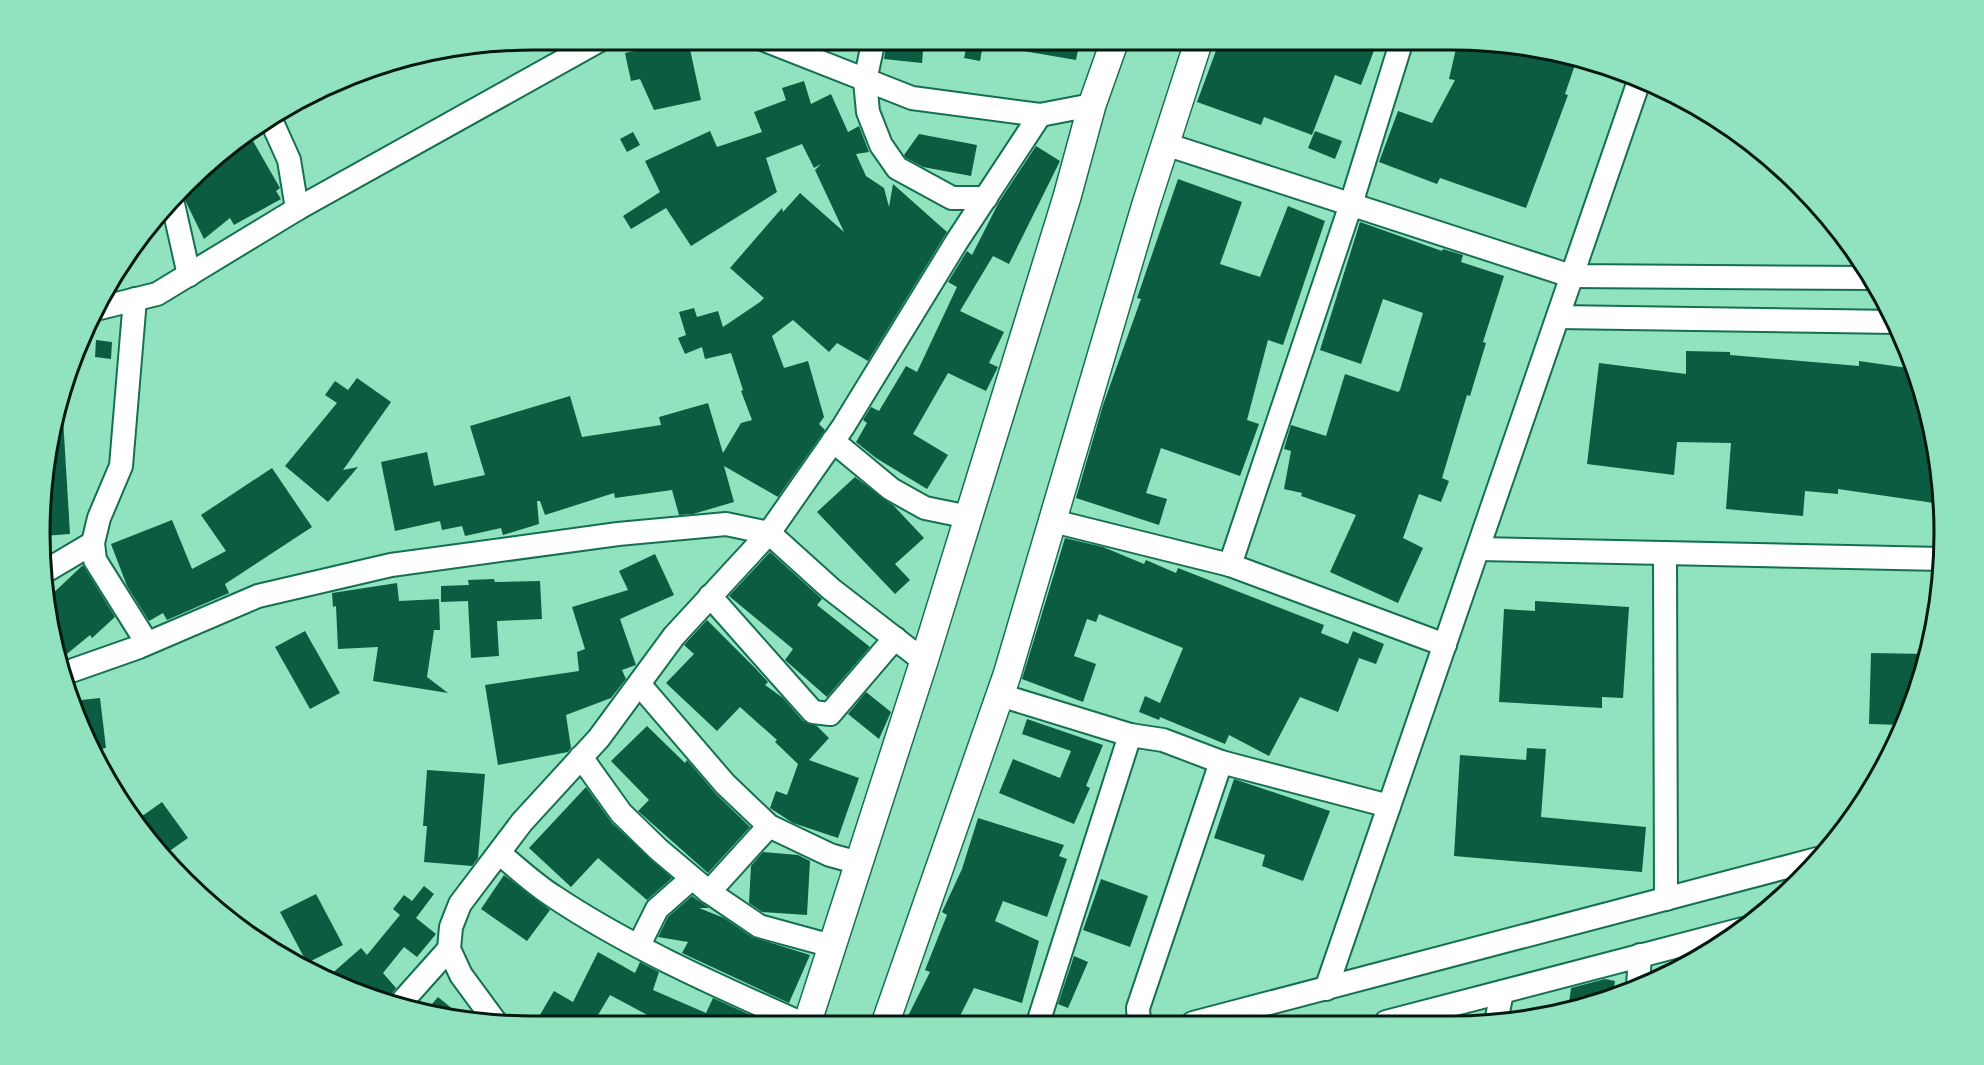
<svg xmlns="http://www.w3.org/2000/svg" width="1984" height="1065" font-family="Literata,serif">
  <style>
    .building { fill: #0c5c41 }
    .lines { fill: none; stroke-linecap: round; stroke-linejoin: round }
    .minor-casing { stroke: #157051; stroke-width: 26 }
    .tertiary-casing { stroke: #157051; stroke-width: 30 }
    .minor { stroke: #fff; stroke-width: 22 }
    .tertiary { stroke: #fff; stroke-width: 27 }
    .rim { fill: none; stroke: #011910; stroke-width: 3 }
  </style>
  <rect width="100%" height="100%" fill="#91e3bf"/>
  <g class="building">
    <polygon points="887,39 924,39 922,63 884,59"/>
    <polygon points="968,39 984,39 980,61 964,58"/>
    <polygon points="688,40 701,100 654,110 640,79 631,81 625,53"/>
    <polygon points="1007,40 1080,40 1076,60 1006,48"/>
    <polygon points="1220,40 1378,40 1361,85 1335,75 1312,135 1264,117 1261,125 1197,102"/>
    <polygon points="1458,40 1483,40 1578,56 1565,94 1568,95 1526,208 1440,178 1437,184 1379,162 1398,111 1432,123 1455,80 1449,79"/>
    <polygon points="804,81 811,104 831,94 848,132 859,126 869,152 856,154 866,176 884,188 889,207 893,184 947,232 868,361 837,343 829,352 793,320 772,336 784,368 808,361 824,417 819,424 825,430 778,497 724,466 734,502 693,514 679,515 672,490 615,498 614,493 545,515 540,501 537,501 539,524 503,535 501,528 465,536 462,526 442,530 440,521 395,531 381,462 427,452 434,486 485,475 470,426 570,396 582,437 661,425 659,417 708,403 723,453 741,423 752,420 741,391 743,390 731,353 705,359 702,347 685,354 678,338 686,335 679,312 694,308 697,317 718,311 723,327 760,302 764,298 730,268 782,208 783,212 800,193 844,232 815,170 821,164 814,168 802,144 766,158 777,192 691,246 666,208 631,229 623,216 660,192 645,161 710,131 717,147 762,132 754,112 786,100 782,88"/>
    <polygon points="1315,131 1342,141 1335,159 1308,148"/>
    <polygon points="633,132 640,145 627,152 620,139"/>
    <polygon points="919,134 977,145 971,176 923,167 906,158 904,155"/>
    <polygon points="253,141 280,188 276,191 281,199 234,225 230,218 204,239 182,194 196,179 215,170 212,164"/>
    <polygon points="1036,146 1060,161 1009,264 993,256 960,311 1004,332 989,363 998,367 986,391 948,373 913,434 948,455 927,489 876,458 856,442 867,423 863,420 871,407 879,411 906,366 917,372 957,287 948,282 967,251 972,255 999,202"/>
    <polygon points="1178,179 1242,202 1220,264 1260,277 1288,206 1325,221 1283,345 1268,340 1247,420 1259,424 1240,476 1161,448 1146,493 1167,499 1159,525 1076,498 1103,405 1141,299 1137,298"/>
    <polygon points="1360,222 1442,251 1443,249 1463,255 1461,262 1504,276 1483,342 1486,343 1470,396 1467,395 1442,478 1449,481 1441,502 1419,494 1403,538 1423,548 1398,603 1330,572 1356,515 1301,496 1302,493 1284,489 1291,451 1284,449 1291,425 1326,436 1345,374 1398,392 1400,390 1423,313 1383,299 1361,364 1320,350"/>
    <polygon points="96,340 112,342 111,359 95,357"/>
    <polygon points="1686,351 1730,352 1730,355 1859,366 1859,361 1915,369 1928,404 1942,491 1936,490 1934,503 1838,489 1838,494 1805,491 1803,516 1726,509 1731,443 1677,442 1674,475 1587,464 1599,363 1686,374"/>
    <polygon points="357,378 391,402 343,470 358,467 328,502 285,466 337,403 325,395 335,381 348,390"/>
    <polygon points="55,417 63,418 70,534 43,536"/>
    <polygon points="272,468 312,527 225,584 229,593 167,620 163,613 149,621 127,586 111,544 172,520 192,569 226,551 201,515"/>
    <polygon points="855,477 894,506 924,538 895,564 910,580 895,594 817,512"/>
    <polygon points="1065,538 1103,547 1144,564 1146,560 1176,573 1178,568 1324,625 1321,633 1348,644 1353,631 1384,644 1376,664 1359,658 1338,712 1300,697 1269,756 1229,735 1225,744 1160,717 1159,720 1139,712 1145,696 1160,703 1183,648 1099,614 1096,622 1087,619 1074,656 1096,664 1083,702 1022,679"/>
    <polygon points="770,552 822,599 817,605 870,647 827,697 785,660 793,649 729,596"/>
    <polygon points="655,554 674,595 620,619 636,665 622,670 626,679 611,698 566,715 571,748 568,752 498,765 485,685 579,671 577,652 585,649 572,607 628,590 619,571"/>
    <polygon points="83,565 115,617 92,638 90,635 62,658 48,598"/>
    <polygon points="494,579 495,582 540,581 542,619 497,621 499,656 471,658 468,601 441,602 441,586 469,585 468,580"/>
    <polygon points="397,583 399,601 439,599 440,630 434,630 427,677 448,693 373,681 378,647 338,649 336,606 333,607 332,593"/>
    <polygon points="1535,601 1629,607 1623,698 1602,697 1602,708 1499,702 1504,609 1535,611"/>
    <polygon points="707,620 756,669 768,682 765,685 783,698 803,721 817,726 829,738 809,760 859,778 838,838 793,823 770,808 776,791 787,795 798,764 775,742 777,740 740,707 717,731 666,683 694,654 684,645"/>
    <polygon points="305,631 340,693 310,709 275,647"/>
    <polygon points="1871,653 1927,654 1919,691 1903,725 1869,724"/>
    <polygon points="866,692 891,712 879,739 848,714"/>
    <polygon points="100,698 106,748 94,750 77,722 72,701"/>
    <polygon points="1027,719 1103,745 1086,786 1090,788 1074,824 999,793 1013,759 1060,778 1071,751 1022,734"/>
    <polygon points="647,726 685,763 687,760 716,794 750,827 708,873 638,811 649,800 611,761"/>
    <polygon points="1527,748 1546,749 1541,817 1646,827 1642,872 1454,856 1460,755 1526,760"/>
    <polygon points="427,770 485,774 478,858 472,866 424,862 427,826 423,826"/>
    <polygon points="1234,779 1330,811 1303,881 1262,866 1265,855 1214,838"/>
    <polygon points="586,787 612,823 672,878 647,900 598,858 571,887 529,848"/>
    <polygon points="162,802 188,838 161,857 138,819"/>
    <polygon points="978,818 1064,845 1059,856 1067,859 1047,917 1003,901 995,921 1039,941 1022,1003 974,988 956,1024 904,1024 930,972 925,970 947,915 942,912 962,869"/>
    <polygon points="763,852 798,855 810,861 807,915 762,912 749,903 751,866"/>
    <polygon points="504,875 550,910 527,941 481,909"/>
    <polygon points="1101,879 1148,896 1130,947 1083,930"/>
    <polygon points="424,886 434,894 416,918 436,934 417,957 404,947 383,973 396,988 388,998 384,1001 328,977 361,948 367,955 400,915 393,909 404,895 412,901"/>
    <polygon points="316,894 343,945 307,963 280,912"/>
    <polygon points="692,896 709,908 699,908 724,918 752,937 810,955 789,1003 682,953 688,942 658,937 668,917"/>
    <polygon points="598,952 635,973 640,962 659,972 653,990 706,1013 713,998 770,1024 651,1024 653,1018 610,995 592,1025 534,1025 554,991 573,1002"/>
    <polygon points="1074,956 1088,962 1068,1008 1058,1004"/>
    <polygon points="1605,979 1615,981 1612,999 1568,1010 1571,988"/>
    <polygon points="438,997 465,1019 425,1012"/>
  </g>
  <g class="lines">
    <defs>
      <g id="minor">
        <polyline points="762,39 912,98 1040,115 1092,105"/>
        <polyline points="874,39 865,81 868,112 881,145 897,168 952,198 986,198"/>
        <polyline points="271,120 289,160 297,209"/>
        <polyline points="1165,144 1571,276 1872,278"/>
        <polyline points="173,204 189,275"/>
        <polyline points="135,299 121,466 99,518 93,543 95,560 147,643"/>
        <polyline points="100,308 157,294 297,209 602,39"/>
        <polyline points="1558,317 1897,322"/>
        <polyline points="833,441 891,489 925,508 969,517"/>
        <polyline points="1053,521 1230,565 1445,645"/>
        <polyline points="1479,549 1942,559"/>
        <polyline points="1665,554 1666,899"/>
        <polyline points="1230,565 1351,204 1402,40"/>
        <polyline points="44,572 93,543"/>
        <polyline points="710,596 813,712 830,714 895,638"/>
        <polyline points="65,673 139,647 258,596 391,565 618,534 726,524 769,533 831,589 924,661"/>
        <polyline points="639,684 725,784 769,826 830,855 859,863"/>
        <polyline points="1000,695 1130,735 1163,740 1221,762 1389,806"/>
        <polyline points="581,757 621,813 659,850 709,892 759,926 832,946"/>
        <path d="M 499,853 C 516,867 534,884 553,896 C 631,948 718,986 803,1024"/>
        <polyline points="709,892 769,826"/>
        <polyline points="639,945 657,909 691,879"/>
        <polyline points="1638,986 1640,955"/>
        <polyline points="1326,989 1639,81"/>
        <polyline points="398,1006 449,949"/>
        <polyline points="1386,1022 1743,929"/>
        <polyline points="1496,1022 1502,992"/>
        <polyline points="1038,1023 1130,735"/>
        <polyline points="1139,1023 1138,1008 1221,762"/>
        <polyline points="1193,1023 1817,859"/>
        <polyline points="497,1024 461,975 449,949 451,927 460,904 522,822 599,738 674,636 769,533 843,427 957,241 1040,115"/>
      </g>
      <g id="tertiary">
        <polyline points="807,1024 924,661 1067,197 1092,105 1115,40"/>
        <polyline points="885,1024 1007,675 1146,204 1199,40"/>
      </g>
    </defs>
    <use href="#minor" class="minor-casing"/>
    <use href="#tertiary" class="tertiary-casing"/>
    <use href="#minor" class="minor"/>
    <use href="#tertiary" class="tertiary"/>
  </g>
  <path d="M0 0H1984V1065H0ZM533 50H1451A483 483 0 0 1 1934 533V533A483 483 0 0 1 1451 1016H533A483 483 0 0 1 50 533V533A483 483 0 0 1 533 50Z" fill="#91e3bf" fill-rule="evenodd"/>
  <path class="rim" d="M533 50H1451A483 483 0 0 1 1934 533V533A483 483 0 0 1 1451 1016H533A483 483 0 0 1 50 533V533A483 483 0 0 1 533 50Z"/>
</svg>
